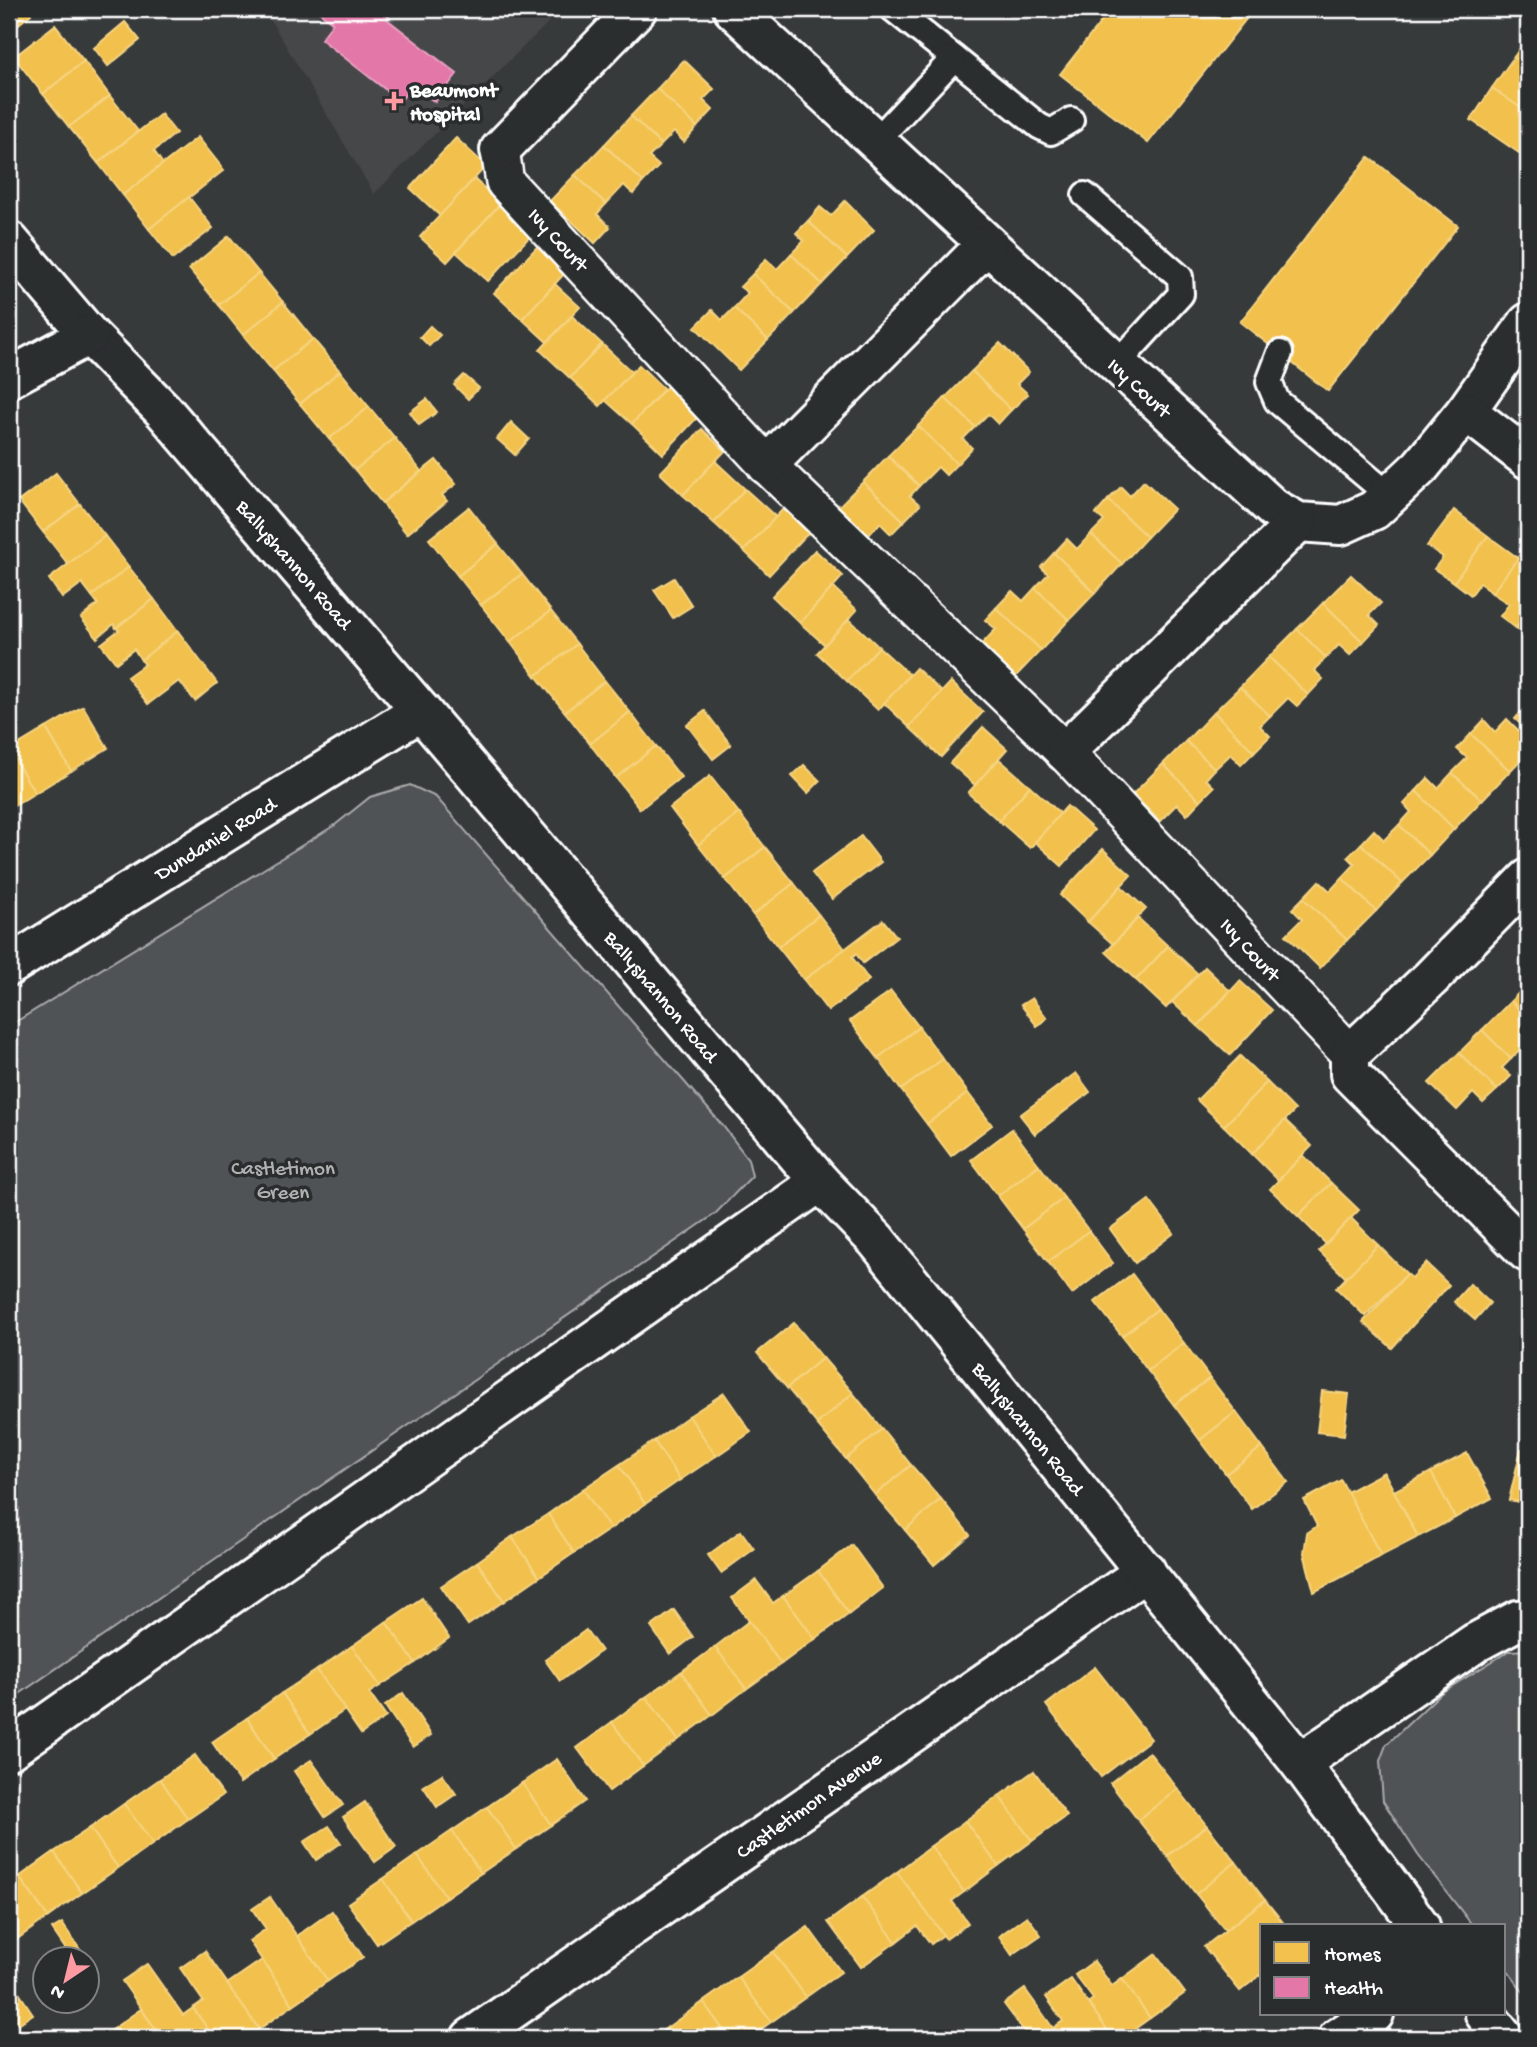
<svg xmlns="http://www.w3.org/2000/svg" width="1537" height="2047" font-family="'Gochi Hand',sans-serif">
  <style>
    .built { fill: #444748 }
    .green { fill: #505354; stroke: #a8a9aa; stroke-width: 2 }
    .homes { fill: #f2c14e; stroke: #f6d483; stroke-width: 2 }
    .health { fill: #e377a8; stroke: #eba0c2; stroke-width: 2 }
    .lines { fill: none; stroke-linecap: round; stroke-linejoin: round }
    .service-casing { stroke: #fff; stroke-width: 30 }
    .pedestrian-casing { stroke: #fff; stroke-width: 42 }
    .minor-casing { stroke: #fff; stroke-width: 44 }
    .tertiary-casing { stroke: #fff; stroke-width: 44 }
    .service { stroke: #2a2d2e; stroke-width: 24 }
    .pedestrian { stroke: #2a2d2e; stroke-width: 37 }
    .minor { stroke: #2a2d2e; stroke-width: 38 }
    .tertiary { stroke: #2a2d2e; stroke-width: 38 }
    .poi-dot { fill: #ff9aa2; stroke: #2a2d2e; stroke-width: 2.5 }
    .labels { text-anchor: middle; stroke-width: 7; stroke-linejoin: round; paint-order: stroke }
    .poi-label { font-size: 21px; font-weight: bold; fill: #fff; stroke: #2a2d2e; text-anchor: start }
    .street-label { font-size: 21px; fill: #fff; stroke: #2a2d2e }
    .park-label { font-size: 21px; fill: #b0b2b2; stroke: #2a2d2e }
  </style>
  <rect width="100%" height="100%" fill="#373a3b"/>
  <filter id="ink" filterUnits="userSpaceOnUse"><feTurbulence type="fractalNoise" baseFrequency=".0143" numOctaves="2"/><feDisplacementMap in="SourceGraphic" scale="14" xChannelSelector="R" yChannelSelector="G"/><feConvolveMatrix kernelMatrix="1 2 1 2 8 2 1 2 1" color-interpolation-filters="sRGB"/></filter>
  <g filter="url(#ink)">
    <polygon class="built" points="264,9 562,9 374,194"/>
    <g class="green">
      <polygon points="410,785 436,797 723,1126 748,1159 752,1176 715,1214 9,1701 9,1026 335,825 370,797"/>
      <polygon points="1528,1650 1528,1998 1504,1966 1504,1926 1473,1926 1418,1855 1383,1801 1380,1761 1386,1745 1441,1693 1509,1651"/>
    </g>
    <g class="homes">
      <polygon points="9,9 27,9 31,14 9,32"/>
      <polygon points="1111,9 1254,9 1148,143 1060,74"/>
      <polygon points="125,22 140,40 108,66 94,48"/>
      <polygon points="55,25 84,61 43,94 14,57"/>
      <polygon points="1528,36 1528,67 1514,57"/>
      <polygon points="1514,57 1528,67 1528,113 1492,88"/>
      <polygon points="684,60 714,89 703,100 713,110 697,127 657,89"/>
      <polygon points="84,61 110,96 69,127 43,94"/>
      <polygon points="1492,88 1528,113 1528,152 1525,157 1471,120"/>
      <polygon points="657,89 697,127 684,142 674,132 661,145 631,116"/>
      <polygon points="110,96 138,131 98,163 69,127"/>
      <polygon points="161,114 176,133 154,151 163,164 123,195 98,163"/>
      <polygon points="631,116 661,145 649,157 659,166 643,182 604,145"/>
      <polygon points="198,137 224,170 149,229 123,195"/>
      <polygon points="456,138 486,166 440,216 410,188"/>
      <polygon points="604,145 643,182 633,194 624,185 606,204 575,175"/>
      <polygon points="1369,157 1458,226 1328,391 1240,322"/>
      <polygon points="575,175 606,204 597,214 610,227 595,243 550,201"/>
      <polygon points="474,179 501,203 447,262 420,237"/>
      <polygon points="189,197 213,228 173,259 149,229"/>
      <polygon points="845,201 874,230 847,258 808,221 820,207 831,216"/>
      <polygon points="501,203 533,233 488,281 456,252"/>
      <polygon points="808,221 847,258 822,284 791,254 804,241 796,233"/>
      <polygon points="229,236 259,273 219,305 189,269"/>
      <polygon points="537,247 565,273 522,319 494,293"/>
      <polygon points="791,254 822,284 794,313 753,274 766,259 777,269"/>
      <polygon points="259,273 283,302 243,335 219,305"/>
      <polygon points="753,274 794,313 768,340 734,308 748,293 740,287"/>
      <polygon points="555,284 580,307 547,342 522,319"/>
      <polygon points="283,302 313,339 273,371 243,335"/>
      <polygon points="734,308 768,340 739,370 695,327 712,310 722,320"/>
      <polygon points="572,316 602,344 570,378 540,350"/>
      <polygon points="430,326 440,335 429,346 420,337"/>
      <polygon points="313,339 340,371 300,404 273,371"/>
      <polygon points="1000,343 1029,372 1017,384 1028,394 1011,410 972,371"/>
      <polygon points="602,344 632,372 600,406 570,378"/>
      <polygon points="639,365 664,389 632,424 605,400"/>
      <polygon points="340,371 369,407 329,439 300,404"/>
      <polygon points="972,371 1011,410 998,424 988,414 975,427 945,398"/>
      <polygon points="464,375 479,388 468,399 454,385"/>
      <polygon points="674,379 706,408 663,454 632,424"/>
      <polygon points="945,398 975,427 963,439 972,448 957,464 918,426"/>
      <polygon points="427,399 437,412 419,425 410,412"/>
      <polygon points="369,407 395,438 355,470 329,439"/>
      <polygon points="511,422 529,439 515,455 497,439"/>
      <polygon points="918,426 957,464 946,475 938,467 919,486 888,456"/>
      <polygon points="702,429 725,451 683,495 660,473"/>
      <polygon points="395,438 421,471 382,503 355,470"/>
      <polygon points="888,456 919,486 910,496 920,505 904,521 863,482"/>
      <polygon points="436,460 456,484 442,495 447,501 407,534 382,503"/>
      <polygon points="715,461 745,489 714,523 683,495"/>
      <polygon points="56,473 80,504 43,532 19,501"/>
      <polygon points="1144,481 1174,509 1147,537 1108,500 1121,487 1130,496"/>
      <polygon points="863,482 904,521 891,534 880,523 865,539 835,510"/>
      <polygon points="745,489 776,517 744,551 714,523"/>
      <polygon points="1108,500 1147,537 1122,564 1091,534 1104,521 1096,514"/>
      <polygon points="80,504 105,536 68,564 43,532"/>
      <polygon points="469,507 498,544 458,576 429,539"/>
      <polygon points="785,507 810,531 769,575 744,551"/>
      <polygon points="1454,510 1488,536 1454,582 1434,569 1443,557 1427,546"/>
      <polygon points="1091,534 1122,564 1095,593 1054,553 1067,539 1077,549"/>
      <polygon points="105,536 129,567 92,596 82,583 62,598 49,579"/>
      <polygon points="1488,536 1518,558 1492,593 1480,583 1471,595 1454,582"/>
      <polygon points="498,544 522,574 481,605 458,576"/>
      <polygon points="815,550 843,576 800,623 772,596"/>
      <polygon points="1054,553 1095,593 1069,620 1035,588 1048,574 1041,567"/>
      <polygon points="1518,558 1528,566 1528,611 1516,628 1500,616 1509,604 1492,593"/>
      <polygon points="129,567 154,599 116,628 114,624 97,638 81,618 98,604 92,596"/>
      <polygon points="522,574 551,611 510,642 481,605"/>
      <polygon points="1351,575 1381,603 1369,615 1379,625 1363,642 1323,603"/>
      <polygon points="674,578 692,606 673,618 654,590"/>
      <polygon points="833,587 857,610 825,645 800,623"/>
      <polygon points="1035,588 1069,620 1041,650 996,608 1012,591 1023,601"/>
      <polygon points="154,599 178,631 141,660 134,649 116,663 101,644 119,630 116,628"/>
      <polygon points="1323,603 1363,642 1350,655 1339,645 1326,658 1297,629"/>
      <polygon points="996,608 1041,650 1014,678 980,646 996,629 985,620"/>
      <polygon points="551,611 577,644 536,676 510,642"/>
      <polygon points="1528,611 1528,636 1516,628"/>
      <polygon points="849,619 879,647 847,681 817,653"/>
      <polygon points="1297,629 1326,658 1314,670 1323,679 1308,695 1269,657"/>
      <polygon points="178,631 217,683 195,701 179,681 148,704 127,677 145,664 141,660"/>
      <polygon points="577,644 605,681 565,712 536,676"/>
      <polygon points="879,647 910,675 878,710 847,681"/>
      <polygon points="1269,657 1308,695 1297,706 1288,698 1270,716 1240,687"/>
      <polygon points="916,668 942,692 909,727 884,703"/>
      <polygon points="605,681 630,712 590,744 565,712"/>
      <polygon points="951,682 983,712 941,757 909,727"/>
      <polygon points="1240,687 1270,716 1260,726 1270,736 1254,752 1214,712"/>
      <polygon points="1528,704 1528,731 1515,719"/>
      <polygon points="83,706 108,748 71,771 46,728"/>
      <polygon points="705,711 731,745 713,759 687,725"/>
      <polygon points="630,712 656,746 616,778 590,744"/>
      <polygon points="1214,712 1254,752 1241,765 1231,754 1215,769 1186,741"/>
      <polygon points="1507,719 1528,740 1528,752 1510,771 1471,734 1484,720 1495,732"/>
      <polygon points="983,727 1007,749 975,785 950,763"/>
      <polygon points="46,728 71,771 35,793 9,750"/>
      <polygon points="1471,734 1510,771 1482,800 1452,773 1467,758 1457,749"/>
      <polygon points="1186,741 1215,769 1206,779 1214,787 1200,801 1163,764"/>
      <polygon points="656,746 681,777 640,809 616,778"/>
      <polygon points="9,750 35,793 9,809"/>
      <polygon points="999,759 1030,786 999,821 968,793"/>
      <polygon points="1163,764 1200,801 1187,815 1177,804 1160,821 1133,794"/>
      <polygon points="804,765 820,781 808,793 792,776"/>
      <polygon points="1452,773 1482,800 1454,829 1416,791 1428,778 1438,788"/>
      <polygon points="710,776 739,813 698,845 670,808"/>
      <polygon points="1030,786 1061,814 1030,848 999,821"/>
      <polygon points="1416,791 1454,829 1430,855 1399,825 1411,812 1404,804"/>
      <polygon points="1067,806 1094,830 1062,866 1035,842"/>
      <polygon points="739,813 765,847 725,879 698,845"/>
      <polygon points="1399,825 1430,855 1402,883 1361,844 1374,830 1384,840"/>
      <polygon points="861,836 881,862 832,899 812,873"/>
      <polygon points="1361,844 1402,883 1376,911 1342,878 1355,864 1348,857"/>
      <polygon points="765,847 794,883 753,915 725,879"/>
      <polygon points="1103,849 1131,875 1088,922 1060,895"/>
      <polygon points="1342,878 1376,911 1347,940 1303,898 1319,881 1330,891"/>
      <polygon points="794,883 819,915 778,947 753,915"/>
      <polygon points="1121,886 1146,909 1113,944 1088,922"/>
      <polygon points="1303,898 1347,940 1320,968 1286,935 1302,919 1292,909"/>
      <polygon points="819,915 845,949 804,980 778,947"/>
      <polygon points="1138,918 1168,946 1136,980 1106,952"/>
      <polygon points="883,920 897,937 863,963 856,954 852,957 869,980 828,1011 804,980"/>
      <polygon points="1168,946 1198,974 1166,1008 1136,980"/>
      <polygon points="1205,967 1230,991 1198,1026 1172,1002"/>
      <polygon points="1240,981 1272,1010 1230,1055 1198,1026"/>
      <polygon points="1528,983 1528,1019 1511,1001"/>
      <polygon points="891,991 919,1027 878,1058 850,1021"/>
      <polygon points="1032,998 1047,1018 1037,1026 1021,1005"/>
      <polygon points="1511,1001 1528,1019 1528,1044 1527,1043 1511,1059 1482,1030"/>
      <polygon points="919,1027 943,1059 901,1090 878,1058"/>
      <polygon points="1482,1030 1511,1059 1502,1068 1511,1076 1497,1090 1459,1053"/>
      <polygon points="1459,1053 1497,1090 1483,1103 1473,1093 1457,1110 1429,1083"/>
      <polygon points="1240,1056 1267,1082 1224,1126 1197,1100"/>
      <polygon points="943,1059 968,1093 927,1124 901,1090"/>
      <polygon points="1076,1073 1090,1092 1035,1134 1020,1115"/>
      <polygon points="1267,1082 1295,1110 1252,1154 1224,1126"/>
      <polygon points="968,1093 992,1125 951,1156 927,1124"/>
      <polygon points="1285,1120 1312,1146 1278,1180 1252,1154"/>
      <polygon points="1012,1129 1039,1165 998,1196 971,1160"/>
      <polygon points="1303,1155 1331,1183 1298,1216 1270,1189"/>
      <polygon points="1039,1165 1064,1198 1023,1229 998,1196"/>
      <polygon points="1331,1183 1359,1210 1326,1244 1298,1216"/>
      <polygon points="1064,1198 1089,1231 1048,1262 1023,1229"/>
      <polygon points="1149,1200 1174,1233 1135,1263 1110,1229"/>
      <polygon points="1351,1218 1378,1245 1346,1278 1319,1251"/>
      <polygon points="1089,1231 1113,1263 1072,1294 1048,1262"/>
      <polygon points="1378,1245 1407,1274 1365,1316 1336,1288"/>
      <polygon points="1426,1263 1449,1285 1392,1348 1363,1322 1407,1274 1412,1278"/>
      <polygon points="1132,1274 1158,1309 1122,1336 1095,1302"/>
      <polygon points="1470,1284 1490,1303 1475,1320 1454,1302"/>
      <polygon points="1158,1309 1184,1343 1148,1371 1122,1336"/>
      <polygon points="794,1323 823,1358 787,1388 757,1353"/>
      <polygon points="1184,1343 1210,1378 1174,1405 1148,1371"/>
      <polygon points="823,1358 853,1393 817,1424 787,1388"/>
      <polygon points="1210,1378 1236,1412 1200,1440 1174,1405"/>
      <polygon points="1322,1391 1349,1394 1344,1435 1317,1432"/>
      <polygon points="724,1393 751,1432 716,1456 689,1416"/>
      <polygon points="853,1393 882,1429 846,1459 817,1424"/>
      <polygon points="1236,1412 1262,1447 1226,1474 1200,1440"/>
      <polygon points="689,1416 716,1456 680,1480 654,1441"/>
      <polygon points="882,1429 911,1465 875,1495 846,1459"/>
      <polygon points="654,1441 680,1480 645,1504 619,1465"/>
      <polygon points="1262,1447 1288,1482 1252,1509 1226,1474"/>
      <polygon points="1521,1449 1528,1451 1528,1504 1509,1500"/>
      <polygon points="1467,1453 1492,1498 1455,1518 1431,1472"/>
      <polygon points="619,1465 645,1504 610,1529 583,1489"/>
      <polygon points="911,1465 941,1499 905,1530 875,1495"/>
      <polygon points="1384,1472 1418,1537 1381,1556 1347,1492"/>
      <polygon points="1431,1472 1455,1518 1418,1537 1394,1491"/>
      <polygon points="1341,1480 1381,1556 1314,1592 1304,1553 1307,1533 1317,1526 1304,1500"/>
      <polygon points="583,1489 610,1529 574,1553 548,1514"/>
      <polygon points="941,1499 970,1535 934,1565 905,1530"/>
      <polygon points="548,1514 574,1553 539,1577 512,1537"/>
      <polygon points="741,1531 754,1549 721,1573 708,1555"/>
      <polygon points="512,1537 539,1577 504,1601 477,1562"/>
      <polygon points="852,1545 883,1588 849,1614 818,1571"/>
      <polygon points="477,1562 504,1601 468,1625 441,1586"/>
      <polygon points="818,1571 849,1614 815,1639 783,1596"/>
      <polygon points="756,1580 773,1603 783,1596 815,1639 781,1664 732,1598"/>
      <polygon points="422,1598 449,1638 415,1663 386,1622"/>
      <polygon points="674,1610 693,1637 670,1654 651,1627"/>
      <polygon points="749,1621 781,1664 746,1689 715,1647"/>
      <polygon points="386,1622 415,1663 380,1686 352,1646"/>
      <polygon points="586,1630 601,1651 560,1681 545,1660"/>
      <polygon points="352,1646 380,1686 369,1693 386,1717 361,1734 317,1670"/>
      <polygon points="715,1647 746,1689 712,1715 681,1672"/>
      <polygon points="1095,1667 1151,1739 1101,1777 1046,1705"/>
      <polygon points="317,1670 345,1710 310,1734 282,1693"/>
      <polygon points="681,1672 712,1715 678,1740 646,1697"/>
      <polygon points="282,1693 310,1734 274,1759 247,1718"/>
      <polygon points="403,1693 431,1735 413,1747 385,1706"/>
      <polygon points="646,1697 678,1740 643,1766 612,1722"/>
      <polygon points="247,1718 274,1759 240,1783 212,1742"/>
      <polygon points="612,1722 643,1766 609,1791 577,1748"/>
      <polygon points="1149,1752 1178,1789 1138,1820 1110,1783"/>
      <polygon points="195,1755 223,1795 188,1819 160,1779"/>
      <polygon points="557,1759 585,1801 551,1825 522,1783"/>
      <polygon points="311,1760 343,1805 325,1817 294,1771"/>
      <polygon points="1034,1771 1067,1816 1032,1841 999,1796"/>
      <polygon points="442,1774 456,1794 437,1807 423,1786"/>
      <polygon points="160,1779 188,1819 153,1844 124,1804"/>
      <polygon points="522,1783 551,1825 516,1849 487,1807"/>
      <polygon points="1178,1789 1207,1826 1167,1856 1138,1820"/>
      <polygon points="999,1796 1032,1841 998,1866 965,1821"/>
      <polygon points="365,1802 396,1847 375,1862 343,1817"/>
      <polygon points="124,1804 153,1844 118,1868 90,1828"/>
      <polygon points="487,1807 516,1849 481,1873 452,1831"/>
      <polygon points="965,1821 998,1866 964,1892 931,1846"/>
      <polygon points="329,1826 341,1843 316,1860 304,1842"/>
      <polygon points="1207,1826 1236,1862 1196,1894 1167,1856"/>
      <polygon points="90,1828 118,1868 82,1893 54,1852"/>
      <polygon points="452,1831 481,1873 446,1897 417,1855"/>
      <polygon points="931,1846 964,1892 952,1901 968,1923 946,1939 897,1872"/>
      <polygon points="54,1852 82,1893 48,1917 19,1877"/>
      <polygon points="417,1855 446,1897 411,1921 383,1879"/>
      <polygon points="1236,1862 1265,1900 1225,1930 1196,1894"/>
      <polygon points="897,1872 943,1935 931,1944 917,1926 896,1942 862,1897"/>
      <polygon points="19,1877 48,1917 13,1942 9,1936 9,1884"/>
      <polygon points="383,1879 411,1921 377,1944 348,1903"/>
      <polygon points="270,1897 328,1981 293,2005 249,1941 266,1929 252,1909"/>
      <polygon points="862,1897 896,1942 861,1967 828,1922"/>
      <polygon points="1265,1900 1286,1926 1262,1926 1262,1978 1260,1975 1240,1991 1204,1947"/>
      <polygon points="332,1911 363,1957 328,1981 297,1936"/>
      <polygon points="1027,1916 1041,1935 1012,1955 999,1936"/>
      <polygon points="62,1923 87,1960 73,1960 52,1929"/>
      <polygon points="808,1927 841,1972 806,1997 773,1952"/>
      <polygon points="205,1951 259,2029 245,2038 214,2038 193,2008 203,2001 180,1968"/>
      <polygon points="773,1952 806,1997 771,2022 738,1977"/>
      <polygon points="1156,1954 1185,1993 1150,2018 1122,1979"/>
      <polygon points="262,1960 293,2005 259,2029 227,1984"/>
      <polygon points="1094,1961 1112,1986 1122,1979 1150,2018 1122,2038 1113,2038 1088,2003 1093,1999 1075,1975"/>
      <polygon points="147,1964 183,2015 193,2008 214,2038 162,2038 122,1981"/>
      <polygon points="738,1977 771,2022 749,2038 729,2038 703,2002"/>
      <polygon points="9,1978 33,2014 18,2024 9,2011"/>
      <polygon points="1071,1979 1088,2003 1113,2038 1061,2038 1053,2028 1063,2021 1046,1997"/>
      <polygon points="1025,1989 1053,2028 1061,2038 1029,2038 1004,2004"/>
      <polygon points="703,2002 729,2038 676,2038 668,2027"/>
      <polygon points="141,2009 162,2038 110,2038 107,2033"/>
      <polygon points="668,2027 676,2038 653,2038"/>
    </g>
    <polygon class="health" points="316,9 388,9 392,12 387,19 457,74 435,102 413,85 400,101 321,39 333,23"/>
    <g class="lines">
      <defs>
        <g id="service">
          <polyline points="893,9 1039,126 1051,132 1071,120"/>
          <polyline points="876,141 954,58"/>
          <polyline points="1085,195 1180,277 1181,294 1116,365"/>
          <polyline points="1280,353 1269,382 1277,401 1390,496"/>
        </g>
        <polyline id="pedestrian" points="500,150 505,182 767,465 1065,752 1350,1054"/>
        <g id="minor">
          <polyline points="733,9 1273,508 1298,522 1341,525 1374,510 1420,467 1466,411 1528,323"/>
          <polyline points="500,150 637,9"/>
          <polyline points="9,241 89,335 163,410 421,711"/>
          <polyline points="9,378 89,335"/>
          <polyline points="1466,411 1528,459"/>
          <polyline points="767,465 987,244"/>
          <polyline points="1065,752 1298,522"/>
          <polyline points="1527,1252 1350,1074 1350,1054 1431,978 1528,879"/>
          <polyline points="9,1750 820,1182"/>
          <polyline points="1300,1763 1475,1643 1518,1620 1528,1619"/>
          <polyline points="471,2038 1146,1571"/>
          <polyline points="1338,2038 1374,2014"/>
        </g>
        <g id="tertiary">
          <polyline points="9,966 421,711 820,1182 876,1240 1300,1763 1420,1926"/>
          <polyline points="1485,2014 1504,2038"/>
        </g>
      </defs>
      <use href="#service" class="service-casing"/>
      <use href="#pedestrian" class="pedestrian-casing"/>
      <use href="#minor" class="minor-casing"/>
      <use href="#tertiary" class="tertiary-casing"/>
      <use href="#service" class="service"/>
      <use href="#pedestrian" class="pedestrian"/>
      <use href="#minor" class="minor"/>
      <use href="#tertiary" class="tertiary"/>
    </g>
  </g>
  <path class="poi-dot" d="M390.5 90.5h7v7h7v7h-7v7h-7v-7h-7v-7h7z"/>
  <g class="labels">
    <g class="poi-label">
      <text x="410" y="96">Beaumont<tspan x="410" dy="24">Hospital</tspan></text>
    </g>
    <g class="street-label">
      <text transform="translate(559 239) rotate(47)" y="7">Ivy Court</text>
      <text transform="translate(1140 387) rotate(42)" y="7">Ivy Court</text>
      <text transform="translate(295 564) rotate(49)" y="7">Ballyshannon Road</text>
      <text transform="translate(215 838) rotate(-32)" y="7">Dundaniel Road</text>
      <text transform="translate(1251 949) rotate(47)" y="7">Ivy Court</text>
      <text transform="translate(662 996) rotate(50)" y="7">Ballyshannon Road</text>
      <text transform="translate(1029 1428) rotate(51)" y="7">Ballyshannon Road</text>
      <text transform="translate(808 1804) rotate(-35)" y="7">Castletimon Avenue</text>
    </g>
    <g class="park-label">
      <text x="283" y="1174">Castletimon<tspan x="283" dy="24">Green</tspan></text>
    </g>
  </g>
  <rect width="1537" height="2047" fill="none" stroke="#2a2d2e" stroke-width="35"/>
  <rect x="18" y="18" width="1502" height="2012" fill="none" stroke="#fff" stroke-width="2.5" filter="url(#ink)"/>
  <rect x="1260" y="1924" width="245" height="91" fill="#2a2d2e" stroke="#7f8182" stroke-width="2"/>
  <rect x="1274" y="1942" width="35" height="21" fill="#f2c14e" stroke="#7f8182" stroke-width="2"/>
  <text x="1324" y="1960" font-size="21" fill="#ffffff">Homes</text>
  <rect x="1274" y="1977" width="35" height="21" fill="#e377a8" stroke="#7f8182" stroke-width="2"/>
  <text x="1324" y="1994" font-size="21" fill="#ffffff">Health</text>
  <g transform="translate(66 1980) rotate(215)"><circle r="33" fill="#2a2d2e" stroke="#7f8182" stroke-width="2"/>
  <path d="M0-5L12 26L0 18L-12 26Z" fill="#ff9aa2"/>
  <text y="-10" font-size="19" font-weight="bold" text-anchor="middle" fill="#ffffff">N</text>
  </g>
</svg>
